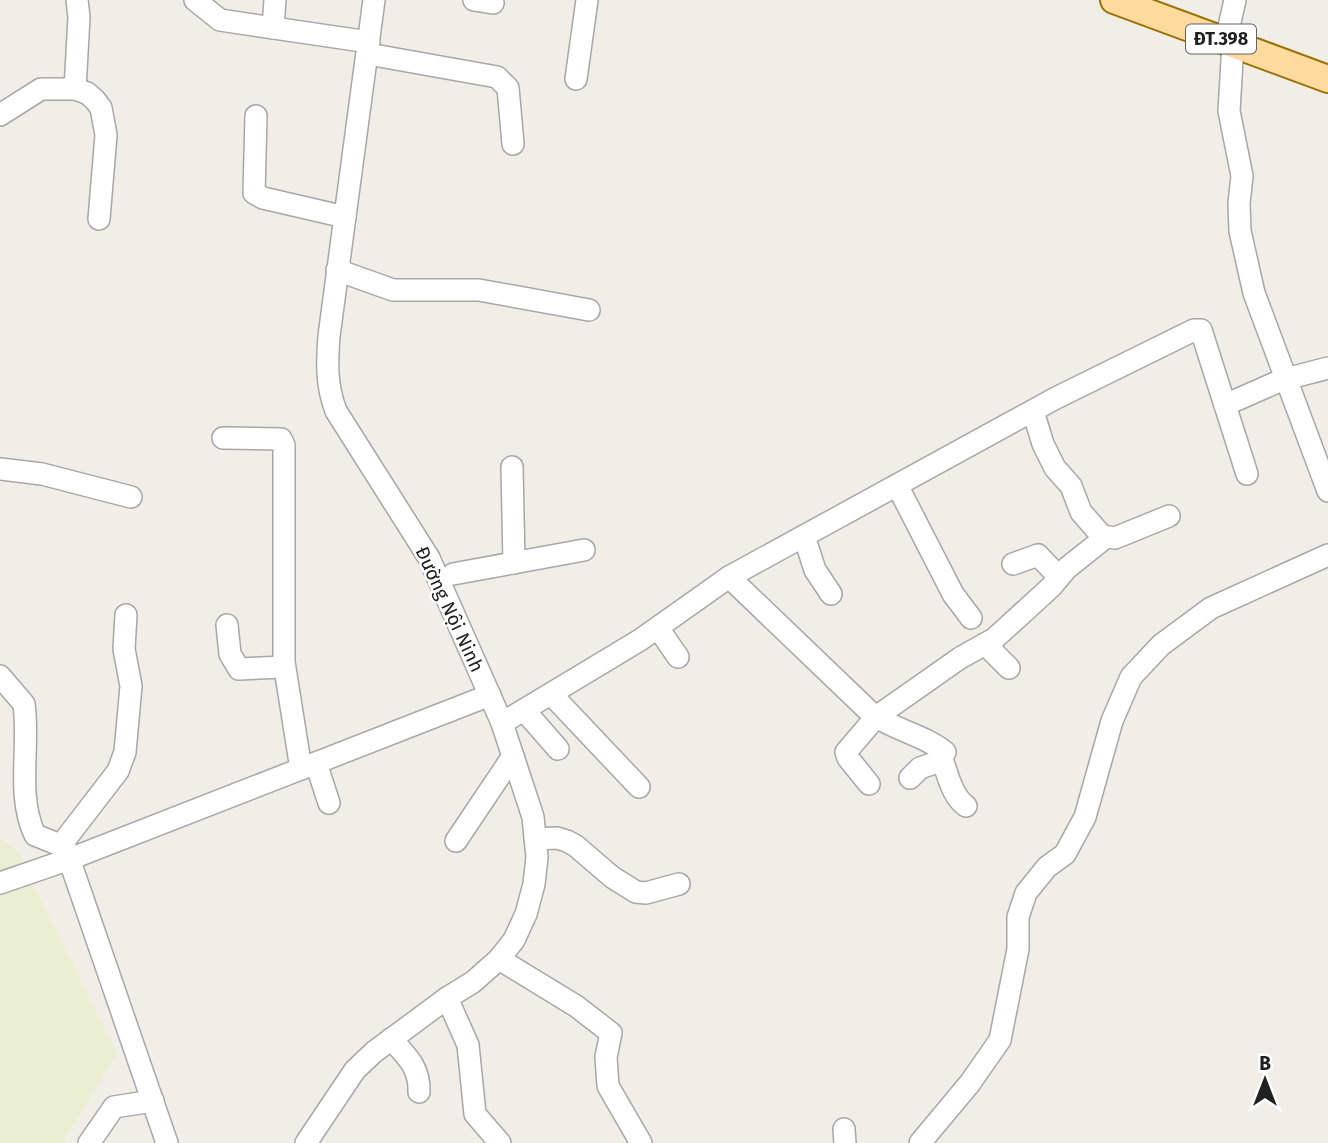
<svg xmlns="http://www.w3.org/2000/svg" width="1328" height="1143" font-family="'Fira Sans',sans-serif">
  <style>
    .farmland { fill: #ebefd1 }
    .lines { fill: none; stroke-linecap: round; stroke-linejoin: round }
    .minor-casing { stroke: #a7a7a7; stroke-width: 24 }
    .major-casing { stroke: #9b7100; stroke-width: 30 }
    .minor { stroke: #fff; stroke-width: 21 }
    .major { stroke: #fdda9e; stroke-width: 26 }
    .labels { text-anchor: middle; stroke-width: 5; stroke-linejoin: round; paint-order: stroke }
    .shield { fill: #fff; stroke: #636363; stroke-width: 2 }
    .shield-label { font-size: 18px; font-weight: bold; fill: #202020 }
    .street-label { font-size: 19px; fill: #202020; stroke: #fff }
  </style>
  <rect width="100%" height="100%" fill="#f0eee6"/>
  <polygon class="farmland" points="0,838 17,851 117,1054 62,1143 0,1143"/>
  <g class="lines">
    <defs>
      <g id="minor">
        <polyline points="195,0 220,20 369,42"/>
        <polyline points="474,0 493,3"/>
        <polyline points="273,28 275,0"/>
        <polyline points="1226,40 1235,0"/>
        <polyline points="1233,43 1229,111 1242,176 1239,203 1240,231 1254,293 1328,491"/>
        <polyline points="368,54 497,77 508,88 513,144"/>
        <polyline points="576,79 587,0"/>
        <polyline points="75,89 79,17 77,0"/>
        <polyline points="0,115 41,89 75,89 87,93 95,100 101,108 106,135 99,219"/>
        <polyline points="256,116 254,193 263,198 345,217"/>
        <polyline points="337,270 393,290 479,290 589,310"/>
        <polyline points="1225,405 1282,380 1328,368"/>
        <polyline points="1033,411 1043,444 1055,468 1071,486 1081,512 1102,536 1115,538 1169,516"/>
        <polyline points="223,438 281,439 284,445 284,662 301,769"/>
        <polyline points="512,467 514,563"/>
        <polyline points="0,469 42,474 131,497"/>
        <polyline points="897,485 953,594 971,618"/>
        <polyline points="804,536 815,570 831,594"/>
        <polyline points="1013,564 1038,555 1059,577"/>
        <polyline points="453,574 584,550"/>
        <path d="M 729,577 L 872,714 C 894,730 924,735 945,752 L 940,761 L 920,768 L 910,778"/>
        <polyline points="227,625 230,654 239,669 284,667"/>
        <polyline points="658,628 678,657"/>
        <polyline points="985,644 1009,668"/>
        <path d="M 0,676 L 24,704 C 30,747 16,795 35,835 L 65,847 L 167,1143"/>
        <polyline points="551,694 639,787"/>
        <polyline points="524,710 558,749"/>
        <polyline points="502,723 640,640 729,577 1056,398 1194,330 1201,330 1247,474"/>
        <path d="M 942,759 C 948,775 952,796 966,806"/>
        <polyline points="316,763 329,803"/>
        <polyline points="869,784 848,758 846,752 876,717 960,658 994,639 1051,587 1067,568 1106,537"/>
        <polyline points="535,839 557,838 567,841 576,846 612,877 636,892 646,893 679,884"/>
        <polyline points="456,841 513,756"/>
        <polyline points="61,845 118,771 125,752 131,686 124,649 126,615"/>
        <polyline points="0,883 70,859 490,695"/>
        <polyline points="499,959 576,1006 611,1033 606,1057 608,1086 641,1143"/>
        <polyline points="447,998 468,1045 475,1114 500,1143"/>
        <path d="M 391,1039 C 407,1056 420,1068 419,1092"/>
        <polyline points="844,1129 845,1143"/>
        <polyline points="89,1143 114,1107 153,1101"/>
        <path d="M 306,1143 L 355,1070 L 374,1052 L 447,998 L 473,982 L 499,959 L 514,940 L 526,914 L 534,884 L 537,857 L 533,817 L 502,723 L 429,558 L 336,411 C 326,385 327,363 329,336 L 374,0"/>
        <polyline points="920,1143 970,1083 1000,1040 1018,949 1018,917 1026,893 1047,867 1065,854 1085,817 1112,721 1131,677 1161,645 1211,608 1328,555"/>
      </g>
      <polyline id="major" points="1114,0 1328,79"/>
    </defs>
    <use href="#minor" class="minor-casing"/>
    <use href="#major" class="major-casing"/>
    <use href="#minor" class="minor"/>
    <use href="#major" class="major"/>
  </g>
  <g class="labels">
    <rect class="shield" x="1186" y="24.5" width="70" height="29" rx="5"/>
    <g class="shield-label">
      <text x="1221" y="45">ĐT.398</text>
    </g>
    <g class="street-label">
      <text transform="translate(450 609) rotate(65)" y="7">Đường Nội Ninh</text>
    </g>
  </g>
  <g transform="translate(1265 1080)" stroke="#ffffff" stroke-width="5" paint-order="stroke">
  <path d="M0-5L12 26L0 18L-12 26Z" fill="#202020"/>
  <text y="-10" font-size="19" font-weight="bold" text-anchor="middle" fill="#202020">B</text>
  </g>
</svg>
